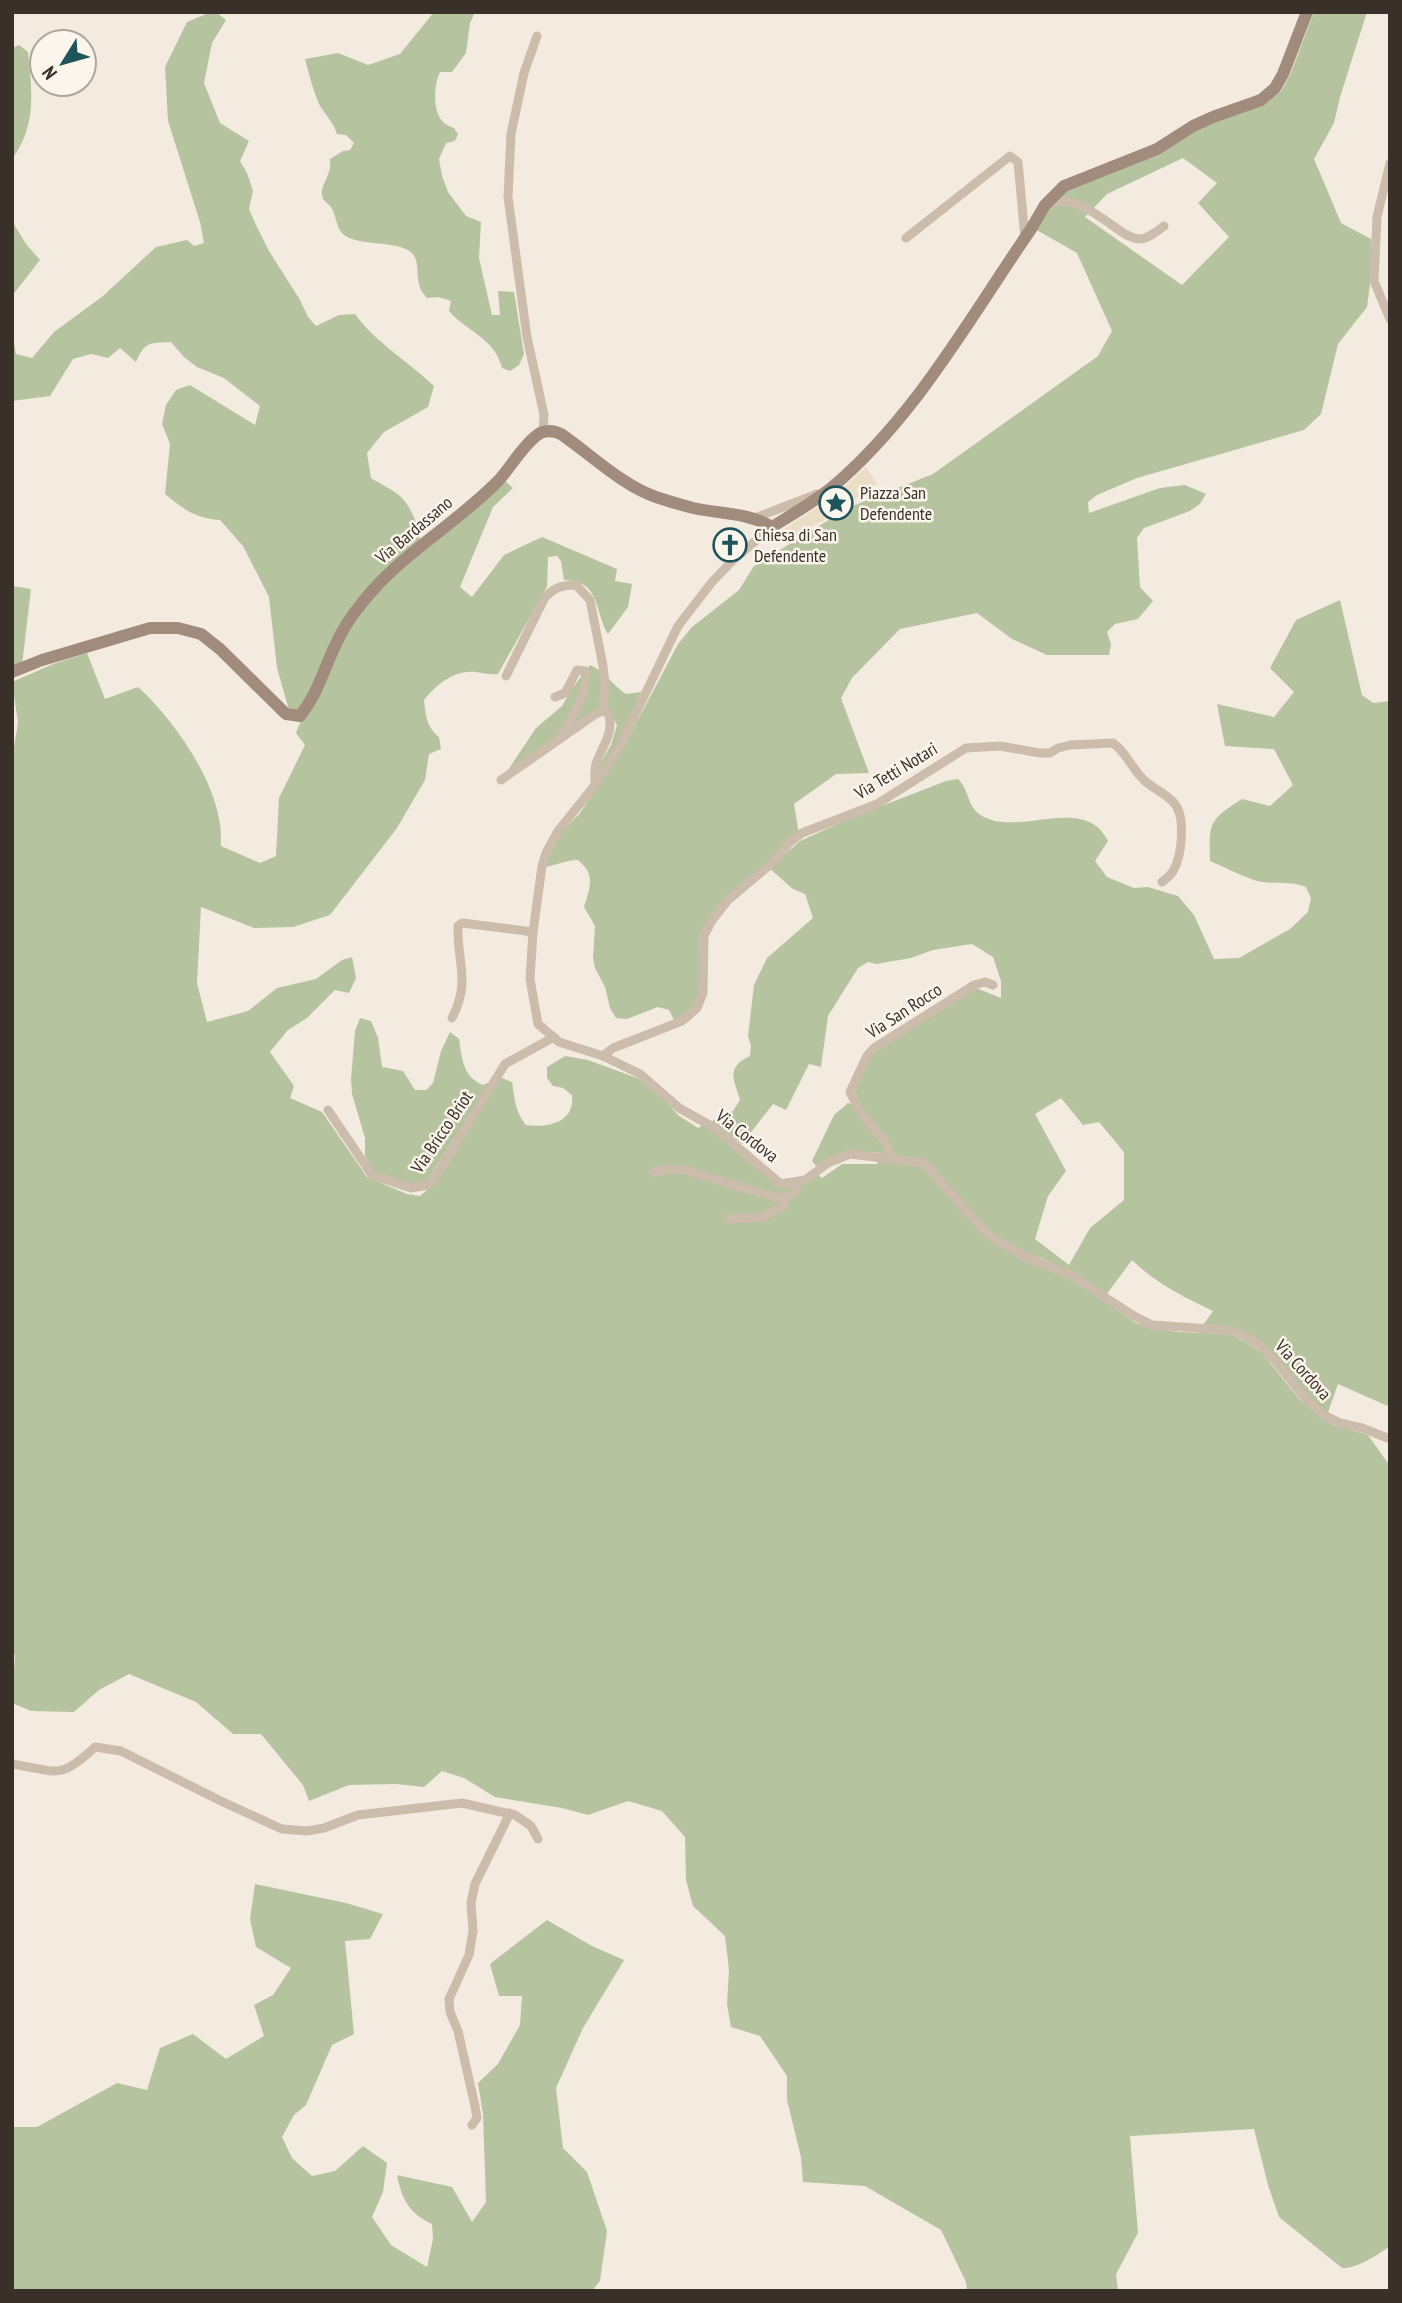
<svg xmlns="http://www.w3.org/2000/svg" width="1402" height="2303" font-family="'PT Sans Narrow',sans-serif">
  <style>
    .green { fill: #b5c39f; fill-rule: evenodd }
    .plaza { fill: #ecdec6 }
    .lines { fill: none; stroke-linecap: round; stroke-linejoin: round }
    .street { stroke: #ccbcab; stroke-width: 9 }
    .secondary { stroke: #a08b7c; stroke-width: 12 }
    .labels { text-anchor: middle; stroke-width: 5; stroke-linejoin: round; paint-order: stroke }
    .poi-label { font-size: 18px; fill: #3a302a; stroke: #fbf5ec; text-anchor: start }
    .street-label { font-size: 18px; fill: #3a302a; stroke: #fbf5ec }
  </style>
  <rect width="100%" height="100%" fill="#f4ebe0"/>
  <g class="green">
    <path d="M 211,12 L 216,12 L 226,20 L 212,43 L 204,83 L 220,123 L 249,141 L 240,161 L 247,173 L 253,191 L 249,209 L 256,225 L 269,251 L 300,300 L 308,317 L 316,326 L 339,315 L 355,314 C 377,344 408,361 434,386 L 428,407 L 384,432 L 367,453 L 371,478 C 380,484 392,489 400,496 C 410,505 421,529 420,542 L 359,602 L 298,714 L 289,710 L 277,668 L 269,597 L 243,546 L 220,520 C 194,518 185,510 165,494 L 170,444 L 162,424 L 166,405 L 176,390 L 190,385 L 255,425 L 260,406 L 224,378 L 197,367 L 184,357 L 171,342 C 150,343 145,341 136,362 L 120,348 L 108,358 L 91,354 L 73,359 L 50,396 L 12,401 L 12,330 L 16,354 L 32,358 L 54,332 L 103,296 L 156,247 L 187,240 L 194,246 L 204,243 L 200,222 L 168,121 L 165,67 L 187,22 Z"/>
    <path d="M 434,12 L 475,12 L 470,23 L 466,53 L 452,72 L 440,72 C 434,84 433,107 440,118 C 443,124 449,126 454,128 L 458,134 L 455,141 L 446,143 L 439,159 L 442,176 L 448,192 L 466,216 L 481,222 L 479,258 L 492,315 L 500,315 L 498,291 L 514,292 L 524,354 L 519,365 L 510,371 L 502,368 C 494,337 468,333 449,311 L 451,301 L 438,297 L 427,298 C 424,294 420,290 419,284 C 416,274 420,262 412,253 C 398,239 354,248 341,232 C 336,225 336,215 331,207 C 327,202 323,202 322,195 C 320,184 332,177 330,159 L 343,151 L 350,150 L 354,143 L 346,135 L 337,134 C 334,123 325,115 319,104 C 313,90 309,74 305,59 L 338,53 L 368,65 L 400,54 Z"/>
    <path d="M 1314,12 L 1367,12 L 1340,97 L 1334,123 L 1314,159 L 1341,223 L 1371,239 L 1371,277 L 1367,307 L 1338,344 L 1321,414 L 1304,430 L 1137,478 L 1097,495 L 1088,502 L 1089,513 L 1160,488 L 1185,485 L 1206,494 L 1200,504 L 1190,511 L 1144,528 L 1137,538 L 1140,587 L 1153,601 L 1138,619 L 1115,624 L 1107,632 L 1111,644 L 1109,655 L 1047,655 L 1012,639 L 977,613 L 900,629 L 852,678 L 841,698 L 869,773 L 836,774 L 794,804 L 799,834 L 709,921 L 701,993 L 696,1007 L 675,1022 L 669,1010 L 658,1007 L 627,1019 L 616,1018 L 610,1008 L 605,987 L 595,968 L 593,958 L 595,926 L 584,907 C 590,887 596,875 578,860 C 566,860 557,865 545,867 L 553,847 L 562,832 L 580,813 L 624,746 L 678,644 L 692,627 L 739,590 L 754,566 L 850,507 L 933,474 L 1098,356 L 1112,331 L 1077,253 L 1035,229 L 1050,208 L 1068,190 L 1215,122 L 1264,105 L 1281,91 L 1290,75 ZM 1183,158 L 1217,183 L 1198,203 L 1229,237 L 1182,285 L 1085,217 L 1107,194 Z"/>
    <path d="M 19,45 L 28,52 C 32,92 37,125 12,159 L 12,48 Z"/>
    <polygon points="12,221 26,244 40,260 12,296"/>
    <path d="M 503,479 L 513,488 L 493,507 L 460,587 L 472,597 L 504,555 L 542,537 L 617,569 L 615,581 L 632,584 L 628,607 L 608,634 C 594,610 601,581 564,580 L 561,561 L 557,556 L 548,557 L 547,587 L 498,674 C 489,675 484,673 476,672 C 454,670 437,684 424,700 C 426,716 426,726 439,737 L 441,749 L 429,754 L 425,780 L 397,828 L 330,915 L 293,927 L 254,928 L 201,907 L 197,983 L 207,1022 L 248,1011 L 277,988 L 316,979 L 342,960 L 352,957 L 356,978 L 349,993 L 335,990 L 307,1018 L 288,1030 L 270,1052 L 294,1086 L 290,1098 L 322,1112 L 367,1177 L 407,1194 L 420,1196 L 428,1189 L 497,1080 L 502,1078 L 512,1082 C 515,1100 515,1111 526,1125 C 549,1128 575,1122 572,1095 L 563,1088 L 553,1086 L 547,1078 L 547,1067 L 565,1056 L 588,1060 L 637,1078 L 654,1089 L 678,1115 L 698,1128 L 705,1124 L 780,1186 C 794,1191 807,1181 819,1175 L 822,1178 L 842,1164 L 877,1164 L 881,1153 L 846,1151 L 816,1166 L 812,1161 L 834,1115 L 848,1103 L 856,1105 L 853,1098 L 868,1057 L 877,1049 L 976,988 L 1001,998 L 1001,981 L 993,957 L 972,944 L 933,950 L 911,958 L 876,964 L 868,962 L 858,968 L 828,1016 L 821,1067 L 809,1064 L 786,1110 L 773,1104 L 742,1144 L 712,1121 L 733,1111 L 740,1100 C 734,1079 725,1068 750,1056 L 751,1046 L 748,1036 L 754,985 L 767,958 L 813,918 L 805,894 L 793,889 L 769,868 L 800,841 L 853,817 L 946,781 L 958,779 C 971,792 966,808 984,817 C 1021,836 1085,794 1108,841 L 1095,861 L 1107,877 L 1134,888 L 1148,887 L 1178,896 L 1194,915 L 1214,959 L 1239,958 L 1290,929 L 1308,912 L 1311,898 L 1306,887 C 1290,880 1274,885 1257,881 C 1241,876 1225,867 1210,861 C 1209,822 1209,820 1242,799 L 1270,806 L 1293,785 L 1274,749 L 1225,746 L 1217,704 L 1274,717 L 1294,692 L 1270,668 L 1296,620 L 1340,600 L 1362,695 L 1373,703 L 1390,701 L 1390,1407 L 1338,1384 L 1327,1415 L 1323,1412 L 1266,1347 L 1203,1325 L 1213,1311 C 1184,1297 1155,1283 1132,1260 L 1106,1295 L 1071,1272 L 1037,1256 L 1136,1323 L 1152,1328 L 1179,1332 L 1229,1334 L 1246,1342 L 1263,1354 L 1301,1401 L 1333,1425 L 1368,1435 L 1390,1466 L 1390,2246 C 1378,2255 1356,2269 1342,2268 L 1279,2217 L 1268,2185 L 1254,2129 L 1130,2136 L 1138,2233 L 1116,2274 L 1118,2291 L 967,2291 L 966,2282 L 941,2230 L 865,2186 L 803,2182 L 801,2157 L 787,2100 L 787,2076 L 760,2036 L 731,2027 L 727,2004 L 729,1970 L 725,1936 L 693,1906 L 686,1880 L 685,1837 L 662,1811 L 628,1801 L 588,1815 L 562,1808 L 495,1797 L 464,1778 L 442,1771 L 424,1787 L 396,1784 L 349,1785 L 309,1801 L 303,1785 L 261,1734 L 233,1734 L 196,1702 L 129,1674 L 99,1690 L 74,1712 L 31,1711 L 12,1703 L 15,1655 L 12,1652 L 12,759 L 18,723 L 12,682 L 53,664 L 87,653 L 105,699 L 138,687 C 172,718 211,773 219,819 C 221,828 221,837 221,846 L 260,863 L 276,856 L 279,798 L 305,745 L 296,733 C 313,690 335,642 363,605 C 401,556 455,519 503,479 ZM 1061,1098 L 1083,1125 L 1099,1122 L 1124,1152 L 1124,1200 L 1090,1228 L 1069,1265 L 1035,1239 L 1048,1196 L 1066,1171 L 1035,1114 Z"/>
    <polygon points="12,586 31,589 22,665 12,669"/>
    <path d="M 590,665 C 606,672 612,685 626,694 L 641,692 L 618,744 L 599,772 L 599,766 L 611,745 L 617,725 L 610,712 L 606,710 L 508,770 L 536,728 L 562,706 L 573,687 Z"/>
    <path d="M 360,1018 L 371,1021 L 378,1038 L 382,1067 L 403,1071 L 415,1090 L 426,1090 L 433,1083 L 441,1051 L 450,1032 L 459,1039 C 462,1059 463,1077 483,1085 L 490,1082 L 425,1184 L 418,1186 L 374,1174 L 365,1156 L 365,1138 L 352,1094 L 351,1079 L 355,1031 Z"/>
    <path d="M 255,1884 L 346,1903 L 383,1914 L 370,1939 L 345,1941 L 354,2034 L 332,2045 L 306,2105 L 294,2115 L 282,2137 L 292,2158 L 312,2176 L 335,2171 L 363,2146 L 387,2163 L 383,2192 L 372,2217 L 391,2245 L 427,2267 L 433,2239 L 432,2224 C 409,2213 402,2200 397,2175 L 452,2187 L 472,2222 L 486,2202 L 483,2114 L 478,2083 L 498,2064 L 520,2025 L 522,1996 L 499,1996 L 490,1964 L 547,1920 L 592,1946 L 624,1960 L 583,2028 L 556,2088 L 563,2148 L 587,2172 L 607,2231 L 600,2281 L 592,2291 L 12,2291 L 12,2127 L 37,2127 L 117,2083 L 147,2090 L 160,2048 L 193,2034 L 226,2059 L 264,2036 L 254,2005 L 273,1995 L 291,1968 L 256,1947 L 250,1919 Z"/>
  </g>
  <polygon class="plaza" points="866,467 877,484 865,491 862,486 856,489 860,496 838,508 839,512 780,544 775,535 833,497"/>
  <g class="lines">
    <g class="street">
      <polyline points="537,36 524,73 511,134 508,197 527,337 544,415 543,432"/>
      <polyline points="1390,163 1377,217 1374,281 1390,319"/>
      <path d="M 1050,203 C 1076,195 1098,216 1119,230 C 1125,234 1132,239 1140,239 C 1148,239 1157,231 1164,226"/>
      <polyline points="906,238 1010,156 1018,162 1025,238"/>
      <polyline points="755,518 817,494"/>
      <polyline points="772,527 733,560 712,582 678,626 620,746 595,785 558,831 546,853 542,866 533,932 530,979 538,1024 559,1042 603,1056 640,1074 679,1108 715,1128 781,1184 805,1180 828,1163 850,1154 924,1163 988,1235 1025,1257 1069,1274 1134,1316 1152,1325 1226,1330 1243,1335 1259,1345 1275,1361 1305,1398 1322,1414 1340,1423 1362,1428 1390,1439"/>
      <path d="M 506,676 L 544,599 C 553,588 561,585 576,585 L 590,600 L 603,666 L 605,684 L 603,711"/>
      <path d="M 555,697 L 565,693 L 577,670 L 585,671 C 589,693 571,721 558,738"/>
      <path d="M 501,780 L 594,715 L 603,711 L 608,713 C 615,730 603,746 597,761 C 594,768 595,776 595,783"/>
      <path d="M 452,1018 C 471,982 457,963 458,926 L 462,923 L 533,932"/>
      <path d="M 603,1056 L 613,1048 L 682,1021 L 697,1008 L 703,993 L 704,936 L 711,922 L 728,900 L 772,863 L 789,843 L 802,833 L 877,804 L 966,748 L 1000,746 L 1040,753 L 1050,753 L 1058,748 L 1070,745 L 1113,743 C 1127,753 1132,769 1144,780 C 1153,789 1167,794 1174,803 C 1186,816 1182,857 1173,871 C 1171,875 1165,879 1162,882"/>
      <polyline points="328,1110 372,1175 411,1188 428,1185 435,1177 505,1064 554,1037"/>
      <polyline points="893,1159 886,1143 860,1112 850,1092 867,1056 874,1048 974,985 985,982 993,985"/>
      <polyline points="653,1172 670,1169 684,1170 775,1197 786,1197 795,1192 799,1182"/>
      <polyline points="729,1219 762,1217 783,1206 786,1197"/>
      <path d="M 12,1764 C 57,1771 59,1781 95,1747 L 121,1751 L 223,1802 L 282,1829 L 307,1831 L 324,1828 L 358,1815 L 462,1803 L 515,1815 L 531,1826 L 538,1839"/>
      <polyline points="472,2125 477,2118 475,2106 458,2031 450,2012 449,1999 469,1955 473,1931 471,1903 475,1884 510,1813"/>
    </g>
    <path class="secondary" d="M 12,672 L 42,660 L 150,628 L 178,628 L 201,634 L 220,649 L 286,714 L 300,716 C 319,692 323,670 336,644 C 342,630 352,615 362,603 C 400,554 455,525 498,481 C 511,467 521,448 536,436 C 543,430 552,430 561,434 C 590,454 623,486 656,497 C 668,501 681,505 693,508 C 720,514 747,512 772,527 C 791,515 812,503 830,489 C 915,418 969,319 1031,229 L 1045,205 L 1064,186 L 1157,149 L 1193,126 L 1213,117 L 1261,100 L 1275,88 L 1283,74 L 1307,12"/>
  </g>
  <defs>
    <symbol id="sight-ring" viewBox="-11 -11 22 22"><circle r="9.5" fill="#fbf5ec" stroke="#1e555d" stroke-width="1.5"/><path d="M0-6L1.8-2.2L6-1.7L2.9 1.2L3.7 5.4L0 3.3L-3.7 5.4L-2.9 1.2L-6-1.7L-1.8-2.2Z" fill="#1e555d"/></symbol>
    <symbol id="church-ring" viewBox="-11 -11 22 22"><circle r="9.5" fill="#fbf5ec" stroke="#1e555d" stroke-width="1.5"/><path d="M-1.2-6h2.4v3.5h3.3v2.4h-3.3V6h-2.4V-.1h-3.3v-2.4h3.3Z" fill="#1e555d"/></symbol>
  </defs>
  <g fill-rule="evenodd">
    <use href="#sight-ring" x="817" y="484" width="38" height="38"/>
    <use href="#church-ring" x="711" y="526" width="38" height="38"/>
  </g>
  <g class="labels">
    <g class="poi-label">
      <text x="860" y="499">Piazza San<tspan x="860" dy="21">Defendente</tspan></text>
      <text x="754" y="541">Chiesa di San<tspan x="754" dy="21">Defendente</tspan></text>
    </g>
    <g class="street-label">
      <text transform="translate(414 530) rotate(-40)" y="6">Via Bardassano</text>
      <text transform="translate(896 771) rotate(-31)" y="6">Via Tetti Notari</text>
      <text transform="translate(904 1011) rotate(-33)" y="6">Via San Rocco</text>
      <text transform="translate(442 1132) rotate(-56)" y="6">Via Bricco Briot</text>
      <text transform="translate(747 1136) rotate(38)" y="6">Via Cordova</text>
      <text transform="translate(1303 1370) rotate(48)" y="6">Via Cordova</text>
    </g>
  </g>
  <rect width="1402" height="2303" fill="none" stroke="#3a302a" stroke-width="28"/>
  <g transform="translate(63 63) rotate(233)"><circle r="33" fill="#fbf5ec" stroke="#aea69e" stroke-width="2"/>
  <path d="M0-5L12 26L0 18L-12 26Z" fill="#1e555d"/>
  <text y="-10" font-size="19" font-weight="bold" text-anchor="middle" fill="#3a302a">N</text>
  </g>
</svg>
